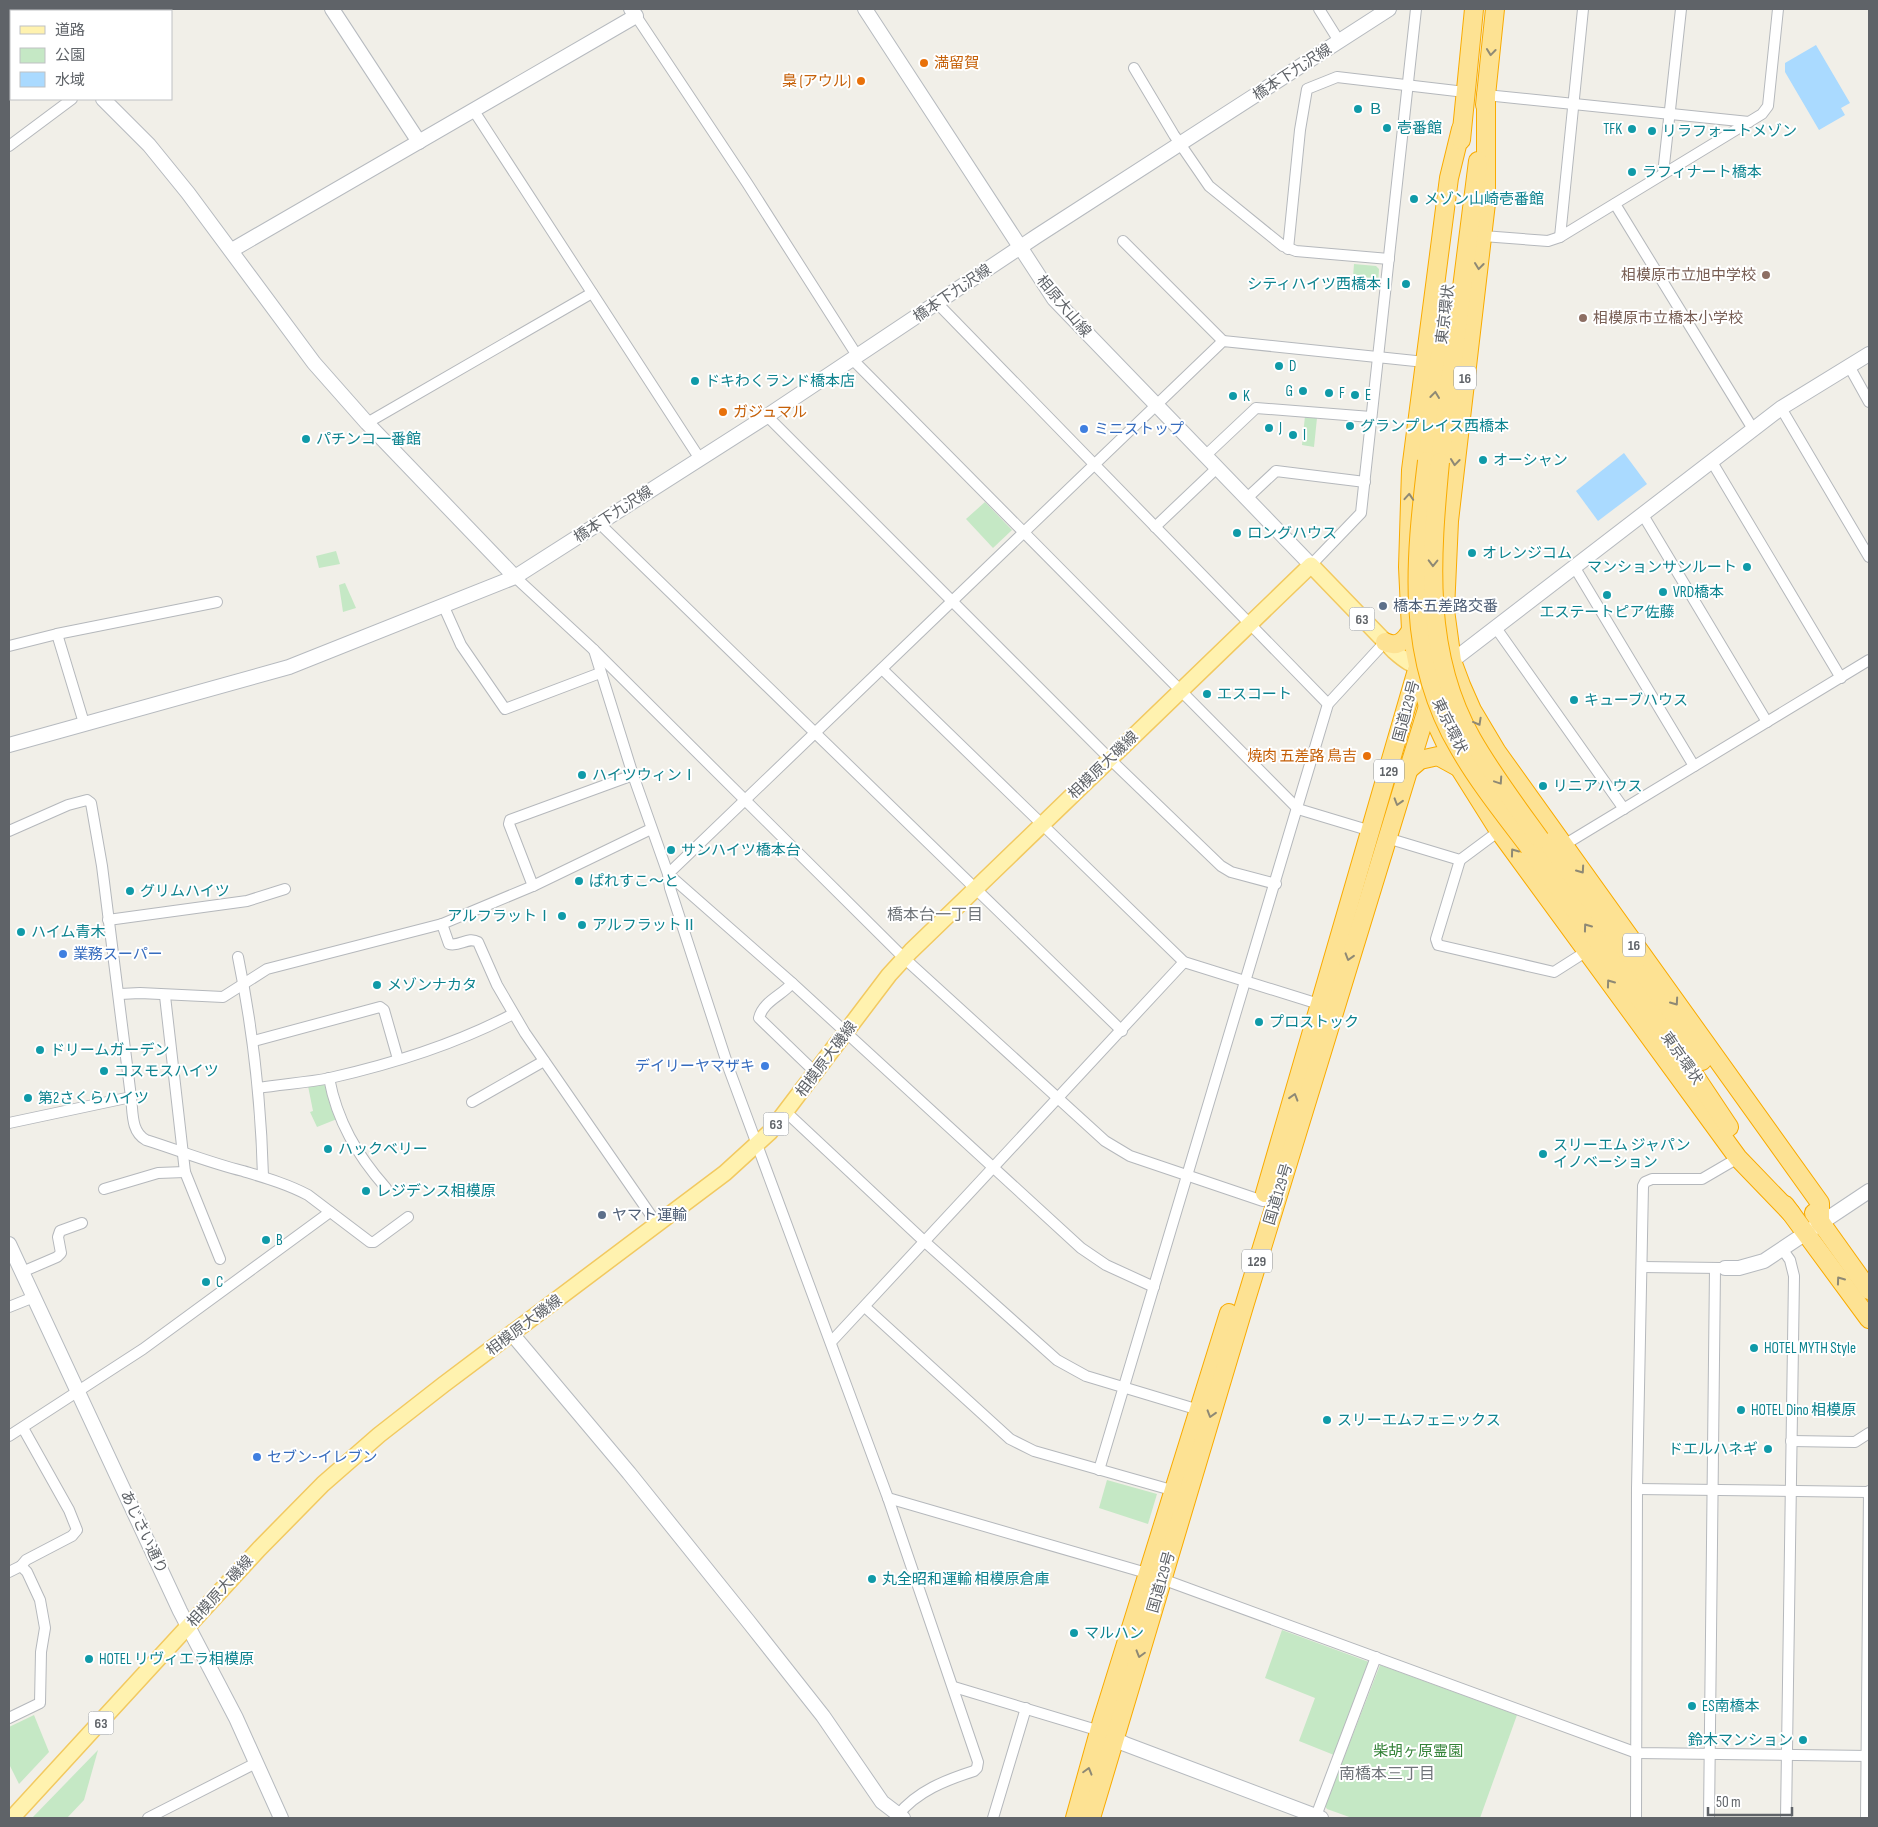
<svg xmlns="http://www.w3.org/2000/svg" width="1878" height="1827" font-family="'Sofia Sans Condensed','Noto Sans JP',sans-serif">
  <style>
    .green { fill: #c5e8c5 }
    .water { fill: #aadaff }
    .lines { fill: none; stroke-linecap: round; stroke-linejoin: round }
    .street-casing { stroke: #b5b8bc; stroke-width: 12 }
    .secondary-casing { stroke: #b6babf; stroke-width: 16 }
    .primary-casing { stroke: #f2c960; stroke-width: 18 }
    .highway-casing { stroke: #f9ab00; stroke-width: 20 }
    .street { stroke: #fff; stroke-width: 10 }
    .secondary { stroke: #fff; stroke-width: 14 }
    .primary { stroke: #fff2af; stroke-width: 15 }
    .highway { stroke: #fde293; stroke-width: 18 }
    .highway-bridge-casing { stroke: #f9ab00; stroke-width: 20; stroke-linecap: butt }
    .highway-bridge { stroke: #fde293; stroke-width: 18 }
    .oneway { stroke: #8e8975 }
    .food-dot { fill: #e8710a; stroke: #fff; stroke-width: 2 }
    .culture-dot { fill: #0f9aa8; stroke: #fff; stroke-width: 2 }
    .education-dot { fill: #8d6e63; stroke: #fff; stroke-width: 2 }
    .shop-dot { fill: #3f7fe0; stroke: #fff; stroke-width: 2 }
    .service-dot { fill: #5c6f8a; stroke: #fff; stroke-width: 2 }
    .labels { text-anchor: middle; stroke-width: 4; stroke-linejoin: round; paint-order: stroke }
    .shield { fill: #fff; stroke: #8f9295; stroke-width: 1 }
    .shield-label { font-size: 14px; font-weight: bold; fill: #5f6368 }
    .food-label { font-size: 15px; fill: #c56008; stroke: #fff; text-anchor: start }
    .street-label { font-size: 15px; fill: #5f6368; stroke: #fff }
    .culture-label { font-size: 15px; fill: #0d838f; stroke: #fff; text-anchor: start }
    .education-label { font-size: 15px; fill: #785e54; stroke: #fff; text-anchor: end }
    .shop-label { font-size: 15px; fill: #366cbe; stroke: #fff; text-anchor: start }
    .service-label { font-size: 15px; fill: #4e5e75; stroke: #fff; text-anchor: start }
    .park-label { font-size: 15px; fill: #348238; stroke: #fff }
    .neighbourhood-label { font-size: 16px; fill: #70757a; stroke: #fff }
  </style>
  <rect width="100%" height="100%" fill="#f1efe8"/>
  <g class="green">
    <polygon points="1354,264 1376,266 1379,269 1378,285 1361,284 1361,278 1353,277"/>
    <polygon points="1305,416 1317,418 1314,447 1302,445"/>
    <polygon points="985,502 1012,530 993,548 966,519"/>
    <polygon points="336,551 340,564 319,568 316,556"/>
    <polygon points="345,583 356,608 343,612 339,585"/>
    <polygon points="323,1084 327,1087 337,1119 317,1127 310,1112 313,1111 308,1086"/>
    <polygon points="1107,1480 1157,1494 1148,1524 1099,1508"/>
    <polygon points="1282,1630 1369,1662 1334,1755 1299,1741 1315,1698 1265,1678"/>
    <polygon points="1380,1665 1517,1715 1480,1818 1352,1818 1327,1809 1325,1806"/>
    <polygon points="34,1715 49,1752 19,1784 9,1764 9,1727"/>
    <polygon points="98,1750 84,1800 67,1818 32,1818"/>
  </g>
  <g class="water">
    <polygon points="1816,45 1850,103 1841,108 1845,115 1819,130 1785,72 1785,63"/>
    <polygon points="1624,453 1647,484 1598,521 1576,491"/>
  </g>
  <g class="lines">
    <defs>
      <g id="street">
        <polyline points="1319,9 1339,41"/>
        <polyline points="636,16 747,183 858,357"/>
        <polyline points="1134,68 1174,135 1209,186 1283,246 1296,251 1389,259"/>
        <polyline points="1486,95 1749,122"/>
        <polyline points="474,111 700,459"/>
        <polyline points="9,146 72,99"/>
        <polyline points="1663,174 1681,9"/>
        <polyline points="1615,204 1753,429"/>
        <polyline points="1483,236 1548,241 1560,237 1762,114 1768,106 1778,9"/>
        <polyline points="1560,237 1583,9"/>
        <polyline points="1123,241 1223,341"/>
        <polyline points="1288,249 1300,130 1307,89 1337,77 1465,92"/>
        <polyline points="937,303 1328,704"/>
        <polyline points="853,360 1298,809 1371,831"/>
        <polyline points="1849,366 1869,402"/>
        <polyline points="1781,408 1869,557"/>
        <polyline points="767,416 1114,763 1221,866 1231,872 1276,884"/>
        <polyline points="367,423 592,293"/>
        <polyline points="1205,456 1256,408 1371,417"/>
        <polyline points="1712,462 1841,678"/>
        <polyline points="1246,499 1276,471 1365,482"/>
        <polyline points="1643,515 1767,722"/>
        <polyline points="599,523 1122,1031"/>
        <polyline points="1155,527 1217,468"/>
        <polyline points="1311,565 1361,513 1416,9"/>
        <polyline points="1575,568 1694,766"/>
        <polyline points="515,577 594,650 904,958 1105,1141 1130,1156 1263,1201"/>
        <polyline points="444,607 461,645 505,709 600,673"/>
        <polyline points="1496,628 1624,809"/>
        <polyline points="57,634 84,723"/>
        <polyline points="9,646 57,634 217,602"/>
        <path d="M 594,650 L 633,775 L 668,874 L 670,888 L 729,1069 L 888,1498 L 978,1762 L 977,1768 L 974,1771 C 946,1780 917,1791 898,1815"/>
        <polyline points="882,669 1184,962 1322,1005"/>
        <path d="M 9,831 L 68,805 L 87,800 L 91,803 L 102,866 L 131,1097 C 133,1113 131,1132 146,1140 C 178,1150 210,1163 243,1171 C 266,1178 287,1184 308,1195 L 370,1242 L 374,1242 L 408,1217"/>
        <polyline points="1387,838 1460,860 1499,831"/>
        <polyline points="1564,845 1869,660"/>
        <polyline points="1460,860 1436,939 1438,945 1554,972 1587,951"/>
        <polyline points="533,886 509,824 510,820 633,775"/>
        <polyline points="108,920 247,901 285,889"/>
        <path d="M 442,924 L 449,944 C 460,947 468,936 478,942 L 497,985 L 525,1033 L 657,1224"/>
        <path d="M 238,957 C 253,1030 261,1102 263,1176"/>
        <path d="M 792,983 C 783,995 763,1001 759,1018 L 815,1072"/>
        <polyline points="120,994 140,993 223,997 267,969 442,924 533,886 651,829"/>
        <polyline points="165,996 185,1172 220,1259"/>
        <polyline points="254,1041 380,1007 384,1010 398,1059"/>
        <path d="M 329,1078 C 337,1121 357,1155 386,1188"/>
        <path d="M 258,1088 C 282,1084 306,1083 330,1078 C 392,1064 456,1044 513,1014"/>
        <polyline points="472,1102 544,1061"/>
        <polyline points="786,1112 925,1242 1057,1360 1086,1376 1199,1410"/>
        <polyline points="9,1123 131,1097"/>
        <polyline points="104,1189 158,1173 185,1172"/>
        <polyline points="1783,1250 1790,1260 1794,1276 1786,1818"/>
        <polyline points="1642,1267 1721,1268"/>
        <polyline points="22,1272 57,1257 61,1253 58,1237 60,1231 82,1223"/>
        <polyline points="1154,1287 1106,1265 1081,1248 792,983 668,874 1223,341 1425,362"/>
        <polyline points="9,1307 34,1297"/>
        <polyline points="865,1307 1010,1439 1034,1451 1175,1491"/>
        <polyline points="831,1342 1184,962"/>
        <polyline points="9,1436 143,1349 330,1212"/>
        <polyline points="1791,1441 1855,1442 1869,1433"/>
        <polyline points="1099,1470 1328,704 1385,642"/>
        <polyline points="1637,1489 1868,1492"/>
        <polyline points="888,1498 1150,1574"/>
        <polyline points="9,1572 21,1566 26,1560 72,1536 77,1530 69,1510 23,1428"/>
        <polyline points="1162,1579 1637,1753 1869,1756"/>
        <polyline points="954,1687 1100,1731"/>
        <polyline points="9,1718 40,1703 41,1652 45,1628 40,1600 27,1572 21,1566"/>
        <polyline points="1316,1816 1376,1657"/>
        <polyline points="148,1818 256,1763"/>
        <polyline points="993,1818 1026,1708"/>
        <polyline points="1636,1818 1637,1489 1643,1186 1645,1182 1652,1179 1702,1179 1738,1158"/>
        <polyline points="1709,1818 1715,1268"/>
        <polyline points="1866,1818 1869,1491"/>
      </g>
      <g id="secondary">
        <polyline points="332,9 419,142"/>
        <polyline points="865,9 1054,299 1311,565"/>
        <polyline points="9,13 11,15"/>
        <polyline points="103,99 149,145 188,193 314,363 367,423 515,577"/>
        <polyline points="232,250 636,16 631,9"/>
        <polyline points="1452,661 1781,408 1869,354"/>
        <polyline points="9,745 289,667 515,577 767,416 1037,236 1389,9"/>
        <polyline points="9,1244 180,1611 236,1718 281,1818"/>
        <polyline points="1725,1268 1739,1268 1764,1261 1869,1191"/>
        <polyline points="512,1334 629,1473 748,1621 823,1716 882,1802 903,1818"/>
        <polyline points="1107,1735 1125,1744 1321,1818"/>
      </g>
      <path id="primary" d="M 12,1818 L 259,1549 L 323,1484 L 379,1435 L 443,1385 L 725,1173 L 770,1132 L 889,975 L 911,951 L 1311,565 L 1394,651 C 1404,660 1412,666 1426,668"/>
      <g id="highway">
        <polyline points="1486,95 1486,203 1449,521 1445,610 1452,661 1461,685 1472,710 1497,752 1820,1203 1820,1223"/>
        <polyline points="1485,105 1495,9"/>
        <polyline points="1461,129 1449,178 1411,470 1408,567 1411,630 1422,686 1428,706 1450,753 1499,831 1738,1158 1791,1213"/>
        <polyline points="1461,140 1474,9"/>
        <polyline points="1427,461 1447,298"/>
        <polyline points="1440,462 1478,161"/>
        <path d="M 1385,642 C 1397,648 1405,641 1411,630"/>
        <polyline points="1407,771 1420,760 1438,756 1458,767"/>
        <polyline points="1540,839 1702,1061"/>
        <polyline points="1529,847 1681,1055 1729,1127"/>
        <polyline points="1265,1193 1417,670"/>
        <polyline points="1785,1205 1869,1319"/>
        <polyline points="1814,1213 1869,1290"/>
        <polyline points="1075,1818 1102,1721 1229,1313"/>
        <polyline points="1091,1818 1245,1303 1428,706 1438,683"/>
      </g>
    </defs>
    <use href="#street" class="street-casing"/>
    <use href="#secondary" class="secondary-casing"/>
    <use href="#primary" class="primary-casing"/>
    <use href="#highway" class="highway-casing"/>
    <use href="#street" class="street"/>
    <use href="#secondary" class="secondary"/>
    <use href="#primary" class="primary"/>
    <use href="#highway" class="highway"/>
    <defs>
      <g id="highway-bridge">
        <path d="M 1427,461 C 1415,561 1405,657 1459,748 C 1479,783 1505,815 1529,847"/>
        <path d="M 1440,462 C 1431,557 1423,653 1472,739 C 1492,774 1517,807 1540,839"/>
      </g>
    </defs>
    <use href="#highway-bridge" class="highway-bridge-casing"/>
    <use href="#highway-bridge" class="highway-bridge"/>
  </g>
  <defs><path id="oneway-chevron" d="M-2-3.5L2.5 0L-2 3.5" fill="none" stroke-width="1.6" stroke-linecap="round" stroke-linejoin="round" transform="scale(1.25)"/></defs>
  <g class="oneway">
    <use href="#oneway-chevron" transform="translate(1491 52) rotate(96)"/>
    <use href="#oneway-chevron" transform="translate(1479 266) rotate(97)"/>
    <use href="#oneway-chevron" transform="translate(1435 395) rotate(-83)"/>
    <use href="#oneway-chevron" transform="translate(1455 462) rotate(96)"/>
    <use href="#oneway-chevron" transform="translate(1409 497) rotate(-86)"/>
    <use href="#oneway-chevron" transform="translate(1433 563) rotate(91)"/>
    <use href="#oneway-chevron" transform="translate(1478 722) rotate(61)"/>
    <use href="#oneway-chevron" transform="translate(1499 781) rotate(56)"/>
    <use href="#oneway-chevron" transform="translate(1398 802) rotate(107)"/>
    <use href="#oneway-chevron" transform="translate(1514 852) rotate(-126)"/>
    <use href="#oneway-chevron" transform="translate(1581 870) rotate(55)"/>
    <use href="#oneway-chevron" transform="translate(1587 927) rotate(-126)"/>
    <use href="#oneway-chevron" transform="translate(1349 957) rotate(107)"/>
    <use href="#oneway-chevron" transform="translate(1610 983) rotate(-126)"/>
    <use href="#oneway-chevron" transform="translate(1675 1002) rotate(55)"/>
    <use href="#oneway-chevron" transform="translate(1294 1097) rotate(-73)"/>
    <use href="#oneway-chevron" transform="translate(1840 1280) rotate(-126)"/>
    <use href="#oneway-chevron" transform="translate(1211 1414) rotate(107)"/>
    <use href="#oneway-chevron" transform="translate(1140 1654) rotate(106)"/>
    <use href="#oneway-chevron" transform="translate(1088 1771) rotate(-74)"/>
  </g>
  <g class="food-dot">
    <circle cx="924" cy="63" r="5"/>
    <circle cx="861" cy="81" r="5"/>
    <circle cx="723" cy="412" r="5"/>
    <circle cx="1367" cy="756" r="5"/>
  </g>
  <g class="culture-dot">
    <circle cx="1358" cy="109" r="5"/>
    <circle cx="1387" cy="128" r="5"/>
    <circle cx="1632" cy="129" r="5"/>
    <circle cx="1652" cy="131" r="5"/>
    <circle cx="1632" cy="172" r="5"/>
    <circle cx="1414" cy="199" r="5"/>
    <circle cx="1406" cy="284" r="5"/>
    <circle cx="1279" cy="366" r="5"/>
    <circle cx="695" cy="381" r="5"/>
    <circle cx="1303" cy="391" r="5"/>
    <circle cx="1329" cy="393" r="5"/>
    <circle cx="1355" cy="395" r="5"/>
    <circle cx="1233" cy="396" r="5"/>
    <circle cx="1350" cy="426" r="5"/>
    <circle cx="1269" cy="428" r="5"/>
    <circle cx="1293" cy="435" r="5"/>
    <circle cx="306" cy="439" r="5"/>
    <circle cx="1483" cy="460" r="5"/>
    <circle cx="1237" cy="533" r="5"/>
    <circle cx="1472" cy="553" r="5"/>
    <circle cx="1747" cy="567" r="5"/>
    <circle cx="1663" cy="592" r="5"/>
    <circle cx="1607" cy="595" r="5"/>
    <circle cx="1207" cy="694" r="5"/>
    <circle cx="1574" cy="700" r="5"/>
    <circle cx="582" cy="775" r="5"/>
    <circle cx="1543" cy="786" r="5"/>
    <circle cx="671" cy="850" r="5"/>
    <circle cx="579" cy="881" r="5"/>
    <circle cx="130" cy="891" r="5"/>
    <circle cx="562" cy="916" r="5"/>
    <circle cx="582" cy="925" r="5"/>
    <circle cx="21" cy="932" r="5"/>
    <circle cx="377" cy="985" r="5"/>
    <circle cx="1259" cy="1022" r="5"/>
    <circle cx="40" cy="1050" r="5"/>
    <circle cx="104" cy="1071" r="5"/>
    <circle cx="28" cy="1098" r="5"/>
    <circle cx="328" cy="1149" r="5"/>
    <circle cx="1543" cy="1154" r="5"/>
    <circle cx="366" cy="1191" r="5"/>
    <circle cx="266" cy="1240" r="5"/>
    <circle cx="206" cy="1282" r="5"/>
    <circle cx="1754" cy="1348" r="5"/>
    <circle cx="1741" cy="1410" r="5"/>
    <circle cx="1327" cy="1420" r="5"/>
    <circle cx="1768" cy="1449" r="5"/>
    <circle cx="872" cy="1579" r="5"/>
    <circle cx="1074" cy="1633" r="5"/>
    <circle cx="89" cy="1659" r="5"/>
    <circle cx="1692" cy="1706" r="5"/>
    <circle cx="1803" cy="1740" r="5"/>
  </g>
  <g class="education-dot">
    <circle cx="1766" cy="275" r="5"/>
    <circle cx="1583" cy="318" r="5"/>
  </g>
  <g class="shop-dot">
    <circle cx="1084" cy="429" r="5"/>
    <circle cx="63" cy="954" r="5"/>
    <circle cx="765" cy="1066" r="5"/>
    <circle cx="257" cy="1457" r="5"/>
  </g>
  <g class="service-dot">
    <circle cx="1383" cy="606" r="5"/>
    <circle cx="602" cy="1215" r="5"/>
  </g>
  <g class="labels">
    <g class="shield">
      <rect x="1454" y="366.5" width="22" height="23" rx="4"/>
      <rect x="1349.5" y="607.5" width="25" height="23" rx="4"/>
      <rect x="1374" y="759.5" width="30" height="23" rx="4"/>
      <rect x="1623" y="933.5" width="22" height="23" rx="4"/>
      <rect x="763.5" y="1112.5" width="25" height="23" rx="4"/>
      <rect x="1242" y="1249.5" width="30" height="23" rx="4"/>
      <rect x="88.5" y="1711.5" width="25" height="23" rx="4"/>
    </g>
    <g class="shield-label">
      <text x="1465" y="383">16</text>
      <text x="1362" y="624">63</text>
      <text x="1389" y="776">129</text>
      <text x="1634" y="950">16</text>
      <text x="776" y="1129">63</text>
      <text x="1257" y="1266">129</text>
      <text x="101" y="1728">63</text>
    </g>
    <g class="food-label">
      <text x="934" y="68">満留賀</text>
      <text x="851" y="86" text-anchor="end">梟 (アウル)</text>
      <text x="733" y="417">ガジュマル</text>
      <text x="1357" y="761" text-anchor="end">焼肉 五差路 鳥吉</text>
    </g>
    <g class="street-label">
      <text transform="translate(1292 72) rotate(-33)" y="5">橋本下九沢線</text>
      <text transform="translate(952 293) rotate(-34)" y="5">橋本下九沢線</text>
      <text transform="translate(1064 306) rotate(50)" y="5">相原大山線</text>
      <text transform="translate(1445 314) rotate(-83)" y="5">東京環状</text>
      <text transform="translate(613 514) rotate(-33)" y="5">橋本下九沢線</text>
      <text transform="translate(1406 711) rotate(-75)" y="5">国道129号</text>
      <text transform="translate(1450 726) rotate(64)" y="5">東京環状</text>
      <text transform="translate(1103 765) rotate(-44)" y="5">相模原大磯線</text>
      <text transform="translate(1682 1058) rotate(55)" y="5">東京環状</text>
      <text transform="translate(826 1059) rotate(-53)" y="5">相模原大磯線</text>
      <text transform="translate(1278 1194) rotate(-73)" y="5">国道129号</text>
      <text transform="translate(524 1325) rotate(-37)" y="5">相模原大磯線</text>
      <text transform="translate(144 1532) rotate(65)" y="5">あじさい通り</text>
      <text transform="translate(1161 1582) rotate(-74)" y="5">国道129号</text>
      <text transform="translate(220 1591) rotate(-48)" y="5">相模原大磯線</text>
    </g>
    <g class="culture-label">
      <text x="1368" y="114">Ｂ</text>
      <text x="1397" y="133">壱番館</text>
      <text x="1622" y="134" text-anchor="end">TFK</text>
      <text x="1662" y="136">リラフォートメゾン</text>
      <text x="1642" y="177">ラフィナート橋本</text>
      <text x="1424" y="204">メゾン山崎壱番館</text>
      <text x="1396" y="289" text-anchor="end">シティハイツ西橋本Ⅰ</text>
      <text x="1289" y="371">D</text>
      <text x="705" y="386">ドキわくランド橋本店</text>
      <text x="1293" y="396" text-anchor="end">G</text>
      <text x="1339" y="398">F</text>
      <text x="1365" y="400">E</text>
      <text x="1243" y="401">K</text>
      <text x="1360" y="431">グランプレイス西橋本</text>
      <text x="1279" y="433">J</text>
      <text x="1303" y="440">I</text>
      <text x="316" y="444">パチンコ一番館</text>
      <text x="1493" y="465">オーシャン</text>
      <text x="1247" y="538">ロングハウス</text>
      <text x="1482" y="558">オレンジコム</text>
      <text x="1737" y="572" text-anchor="end">マンションサンルート</text>
      <text x="1673" y="597">VRD橋本</text>
      <text x="1607" y="617" text-anchor="middle">エステートピア佐藤</text>
      <text x="1217" y="699">エスコート</text>
      <text x="1584" y="705">キューブハウス</text>
      <text x="592" y="780">ハイツウィンⅠ</text>
      <text x="1553" y="791">リニアハウス</text>
      <text x="681" y="855">サンハイツ橋本台</text>
      <text x="589" y="886">ぱれすこ～と</text>
      <text x="140" y="896">グリムハイツ</text>
      <text x="552" y="921" text-anchor="end">アルフラットⅠ</text>
      <text x="592" y="930">アルフラットⅡ</text>
      <text x="31" y="937">ハイム青木</text>
      <text x="387" y="990">メゾンナカタ</text>
      <text x="1269" y="1027">プロストック</text>
      <text x="50" y="1055">ドリームガーデン</text>
      <text x="114" y="1076">コスモスハイツ</text>
      <text x="38" y="1103">第2さくらハイツ</text>
      <text x="1553" y="1150">スリーエム ジャパン<tspan x="1553" dy="17">イノベーション</tspan></text>
      <text x="338" y="1154">ハックベリー</text>
      <text x="376" y="1196">レジデンス相模原</text>
      <text x="276" y="1245">B</text>
      <text x="216" y="1287">C</text>
      <text x="1764" y="1353">HOTEL MYTH Style</text>
      <text x="1751" y="1415">HOTEL Dino 相模原</text>
      <text x="1337" y="1425">スリーエムフェニックス</text>
      <text x="1758" y="1454" text-anchor="end">ドエルハネギ</text>
      <text x="882" y="1584">丸全昭和運輸 相模原倉庫</text>
      <text x="1084" y="1638">マルハン</text>
      <text x="99" y="1664">HOTEL リヴィエラ相模原</text>
      <text x="1702" y="1711">ES南橋本</text>
      <text x="1793" y="1745" text-anchor="end">鈴木マンション</text>
    </g>
    <g class="education-label">
      <text x="1756" y="280">相模原市立旭中学校</text>
      <text x="1593" y="323" text-anchor="start">相模原市立橋本小学校</text>
    </g>
    <g class="shop-label">
      <text x="1094" y="434">ミニストップ</text>
      <text x="73" y="959">業務スーパー</text>
      <text x="755" y="1071" text-anchor="end">デイリーヤマザキ</text>
      <text x="267" y="1462">セブン-イレブン</text>
    </g>
    <g class="service-label">
      <text x="1393" y="611">橋本五差路交番</text>
      <text x="612" y="1220">ヤマト運輸</text>
    </g>
    <g class="park-label">
      <text x="1418" y="1756">柴胡ヶ原霊園</text>
    </g>
    <g class="neighbourhood-label">
      <text x="935" y="920">橋本台一丁目</text>
      <text x="1387" y="1779">南橋本三丁目</text>
    </g>
  </g>
  <rect width="1878" height="1827" fill="none" stroke="#5f6368" stroke-width="20"/>
  <rect x="10" y="10" width="162" height="90" fill="#ffffff" stroke="#bfc1c3"/>
  <rect x="20" y="26" width="25" height="8" fill="#fff2af" stroke="#bfc1c3"/>
  <text x="55" y="35" font-size="15" fill="#5f6368">道路</text>
  <rect x="20" y="48" width="25" height="15" fill="#c5e8c5" stroke="#bfc1c3"/>
  <text x="55" y="60" font-size="15" fill="#5f6368">公園</text>
  <rect x="20" y="72" width="25" height="15" fill="#aadaff" stroke="#bfc1c3"/>
  <text x="55" y="85" font-size="15" fill="#5f6368">水域</text>
  <path d="M1708 1807v8h84v-8" fill="none" stroke="#5f6368" stroke-width="2.5"/>
  <text x="1716" y="1807" font-size="15" fill="#5f6368" stroke="#ffffff" stroke-width="4" paint-order="stroke">50 m</text>
</svg>
